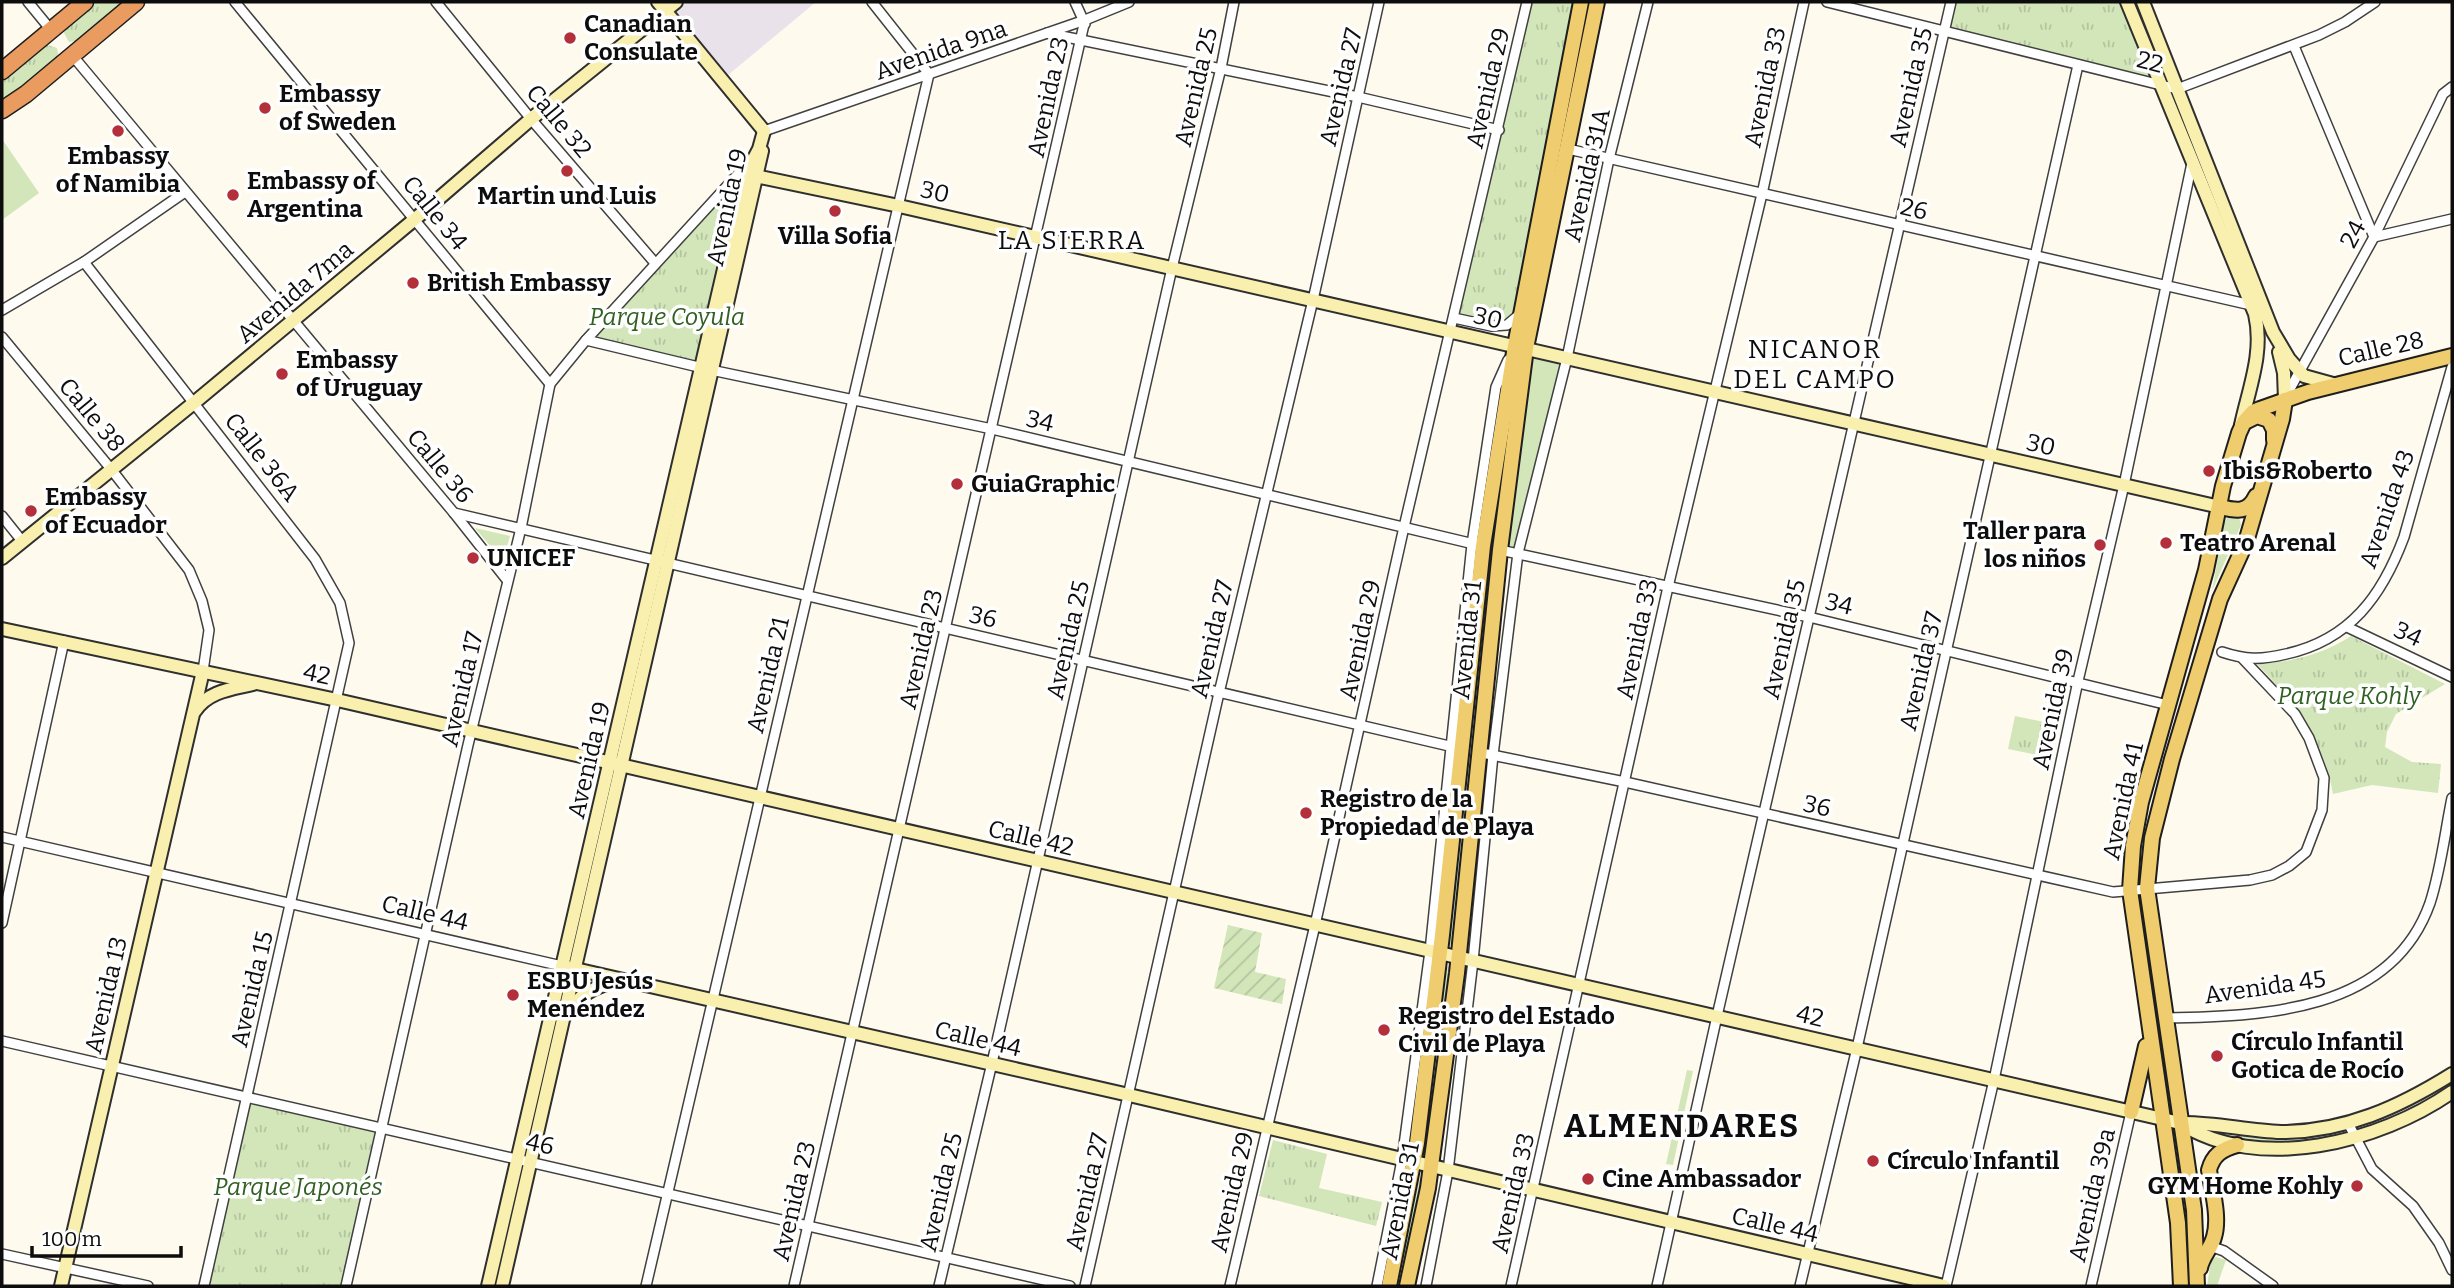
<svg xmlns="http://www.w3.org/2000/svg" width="2454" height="1288" font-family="Bitter,serif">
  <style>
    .industrial { fill: #eae2eb }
    .grass { fill: #d2e6ba }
    .park { fill: url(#park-tufts) }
    .garden { fill: url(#garden-furrows) }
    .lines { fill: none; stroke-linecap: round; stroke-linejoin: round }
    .street-casing { stroke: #404040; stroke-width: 12 }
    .secondary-casing { stroke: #2f2f2f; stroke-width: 16 }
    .primary-casing { stroke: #1e1e1e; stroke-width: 18 }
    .highway-casing { stroke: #1e1e1e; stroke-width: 19 }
    .street { stroke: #fff; stroke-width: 9 }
    .secondary { stroke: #f9efae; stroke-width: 12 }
    .primary { stroke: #efcc6e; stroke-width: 14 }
    .highway { stroke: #ea9c60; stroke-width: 16 }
    .poi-dot { fill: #b32f39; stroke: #fff; stroke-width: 2.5 }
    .labels { text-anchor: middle; stroke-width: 7; stroke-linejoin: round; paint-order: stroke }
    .poi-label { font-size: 24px; font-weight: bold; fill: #0d0d0d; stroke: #fff; text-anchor: start }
    .street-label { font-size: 24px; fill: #0d0d0d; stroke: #fff }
    .park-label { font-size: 24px; font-style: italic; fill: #316022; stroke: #fff }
    .neighbourhood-label { font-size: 26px; letter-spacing: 2px; fill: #0d0d0d; stroke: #fff }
    .district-label { font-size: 32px; font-weight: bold; letter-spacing: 2px; fill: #0d0d0d; stroke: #fff }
  </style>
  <defs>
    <pattern id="park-tufts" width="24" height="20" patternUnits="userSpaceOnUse" patternTransform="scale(1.75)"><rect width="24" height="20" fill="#d2e6ba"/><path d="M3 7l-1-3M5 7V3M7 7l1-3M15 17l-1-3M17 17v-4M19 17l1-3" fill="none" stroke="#b3c49f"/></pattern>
    <pattern id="garden-furrows" width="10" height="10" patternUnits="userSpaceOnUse" patternTransform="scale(1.75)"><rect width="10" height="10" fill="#d2e6ba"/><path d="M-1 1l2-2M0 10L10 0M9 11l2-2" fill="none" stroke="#b3c49f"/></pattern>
  </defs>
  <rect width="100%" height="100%" fill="#fefaee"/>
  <polygon class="industrial" points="676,2 816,2 722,80 666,11"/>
  <g class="grass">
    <polygon points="2,139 39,193 2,220"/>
    <polygon points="1526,348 1567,358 1519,550 1500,550"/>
    <polygon points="1519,353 1493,548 1452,945 1448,944 1489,548"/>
    <polygon points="2232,516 2239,517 2241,525 2212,591 2224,524 2227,518"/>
    <polygon points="475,528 510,536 503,561"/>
    <polygon points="1445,967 1449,967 1427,1151 1424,1150"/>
    <polygon points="1687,1070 1693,1071 1673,1165 1666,1164"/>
    <path d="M 2199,1129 L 2338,1131 L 2339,1136 C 2290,1146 2247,1144 2199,1129 Z"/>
    <polygon points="1419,1178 1421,1179 1399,1286 1397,1286"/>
    <polygon points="2216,1257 2226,1260 2217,1286 2207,1286 2211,1260"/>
  </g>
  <g class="park">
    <polygon points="95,2 124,2 77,41 69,42 64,33 65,27"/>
    <polygon points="1527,2 1581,2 1521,313 1501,320 1454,318"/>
    <polygon points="1951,2 2127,2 2160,83 1944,30"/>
    <polygon points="45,44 57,48 59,58 21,88 2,101 2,79"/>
    <polygon points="731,188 736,190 721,265 695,364 594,338"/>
    <path d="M 2351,636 L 2445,684 L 2396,714 L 2387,732 L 2385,747 L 2412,762 L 2441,764 L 2438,793 L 2372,785 L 2333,794 C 2324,741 2294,702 2257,664 C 2292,662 2322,655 2351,636 Z"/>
    <polygon points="2015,716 2054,724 2047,757 2008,749"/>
    <polygon points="247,1096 382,1128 346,1286 204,1286"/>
    <polygon points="1273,1140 1327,1154 1319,1188 1382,1202 1376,1226 1259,1196"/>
  </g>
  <polygon class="garden" points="1228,925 1262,933 1255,972 1286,979 1282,1004 1214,988"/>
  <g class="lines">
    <defs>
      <g id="street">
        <polyline points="28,2 51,30"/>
        <polyline points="235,2 550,384"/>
        <polyline points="436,2 531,119 655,263"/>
        <polyline points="1075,2 1085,24"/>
        <polyline points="1827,2 2177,89 2319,35 2345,22 2375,2"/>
        <polyline points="1047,33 1358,97 1499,130"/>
        <polyline points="2294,46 2374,237 2452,219"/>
        <polyline points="72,55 454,513 507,580"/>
        <polyline points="764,131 1085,20 1129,2"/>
        <polyline points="1568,149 2251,305"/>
        <polyline points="84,262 315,559 340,603 349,643 204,1286"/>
        <polyline points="2,310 84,262 185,192"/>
        <polyline points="1454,318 1491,326 1507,325 1520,314"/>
        <polyline points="2,337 111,469 189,570 202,601 209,630 203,671"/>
        <polyline points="586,340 711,370 992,429 1478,545"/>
        <polyline points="2286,396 2374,237 2443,94 2452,87"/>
        <polyline points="454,513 1462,749"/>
        <polyline points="2,516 22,541"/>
        <polyline points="1500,550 1809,617 2168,705"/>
        <polyline points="2347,627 2452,677"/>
        <path d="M 2222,652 C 2246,660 2261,660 2286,654 C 2350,640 2382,596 2404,537 L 2452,367"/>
        <polyline points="1487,754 1625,782 2113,892 2250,880 2272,875 2289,866 2306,852 2322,810 2324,778 2309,738 2295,714 2243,659"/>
        <polyline points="2,837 562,966"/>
        <polyline points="2,923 64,641"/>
        <path d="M 2165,1018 C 2263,1016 2391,1013 2430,903 C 2441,869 2445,832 2452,798"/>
        <polyline points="2,1041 1070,1286"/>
        <polyline points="2348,1123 2372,1169 2413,1206 2439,1243 2452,1270"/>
        <polyline points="2210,1246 2224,1251 2273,1286"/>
        <polyline points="2,1254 148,1286"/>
        <polyline points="346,1286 468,745 521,528 550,384 586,340 738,174 746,174"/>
        <polyline points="646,1286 929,74 872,2"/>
        <polyline points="794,1286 1085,20"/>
        <polyline points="939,1286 992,1063 1172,268 1221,68 1234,2"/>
        <polyline points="1085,1286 1219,693 1313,300 1379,2"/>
        <polyline points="1230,1286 1315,925 1404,527 1527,2"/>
        <polyline points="1377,1286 1402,1160 1430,951 1472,544 1496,387 1508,360"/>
        <polyline points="1426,1286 1448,1171 1473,961 1493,755 1518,553 1567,358 1609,159 1648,2"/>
        <polyline points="1511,1286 1668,587 1762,194 1804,2"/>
        <polyline points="1657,1286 1717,1016 1951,2"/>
        <polyline points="1800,1286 1857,1048 2078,65"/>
        <polyline points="1946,1286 1994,1080 2078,681 2124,485 2192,163"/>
        <polyline points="2091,1286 2131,1112"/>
      </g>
      <g id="secondary">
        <polyline points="658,2 764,131"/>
        <path d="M 2127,2 L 2255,314 C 2264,352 2249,388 2241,425"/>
        <polyline points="2143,2 2273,332 2289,359 2304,376 2333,384"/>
        <polyline points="746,174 899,206 2220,507"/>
        <polyline points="2279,352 2284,373 2285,400"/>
        <polyline points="2,558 195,402 415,219 531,119 676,2"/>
        <path d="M 2,629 L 337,700 L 2180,1123 C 2214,1122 2247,1131 2281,1132 C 2345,1132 2399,1107 2452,1074"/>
        <path d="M 195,711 C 208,691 232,689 253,684"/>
        <polyline points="562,966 1129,1095 1944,1286"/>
        <path d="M 567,1014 C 579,994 596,986 618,981"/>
        <path d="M 2180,1123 C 2259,1174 2380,1142 2452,1092"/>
        <polyline points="61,1286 203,671"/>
        <polyline points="488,1286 746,174 759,149 764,131"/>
        <polyline points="502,1286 762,151"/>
      </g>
      <g id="primary">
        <polyline points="2247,421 2257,416 2269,420 2274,430 2274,440"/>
        <path d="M 2220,507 C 2237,511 2248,513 2256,496"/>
        <polyline points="2131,1112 2146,1046"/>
        <path d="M 2200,1268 C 2202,1256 2211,1249 2214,1237 C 2220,1218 2212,1190 2209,1170 C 2213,1155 2222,1149 2237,1145"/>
        <polyline points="1389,1286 1417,1143 1442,935 1483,546 1515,346 1581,2"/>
        <polyline points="1407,1286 1428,1188 1457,973 1500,550 1526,348 1597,2"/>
        <polyline points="2181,1286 2178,1223 2130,890 2133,846 2141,802 2206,570 2223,486 2239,433 2244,422 2253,412 2260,409 2308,392 2452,356"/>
        <polyline points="2197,1286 2194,1210 2147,888 2152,838 2172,759 2220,599 2246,542 2282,419 2285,400"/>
      </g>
      <g id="highway">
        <polyline points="2,71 85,2"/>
        <polyline points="2,110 26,94 136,2"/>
      </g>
    </defs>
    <use href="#street" class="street-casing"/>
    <use href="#secondary" class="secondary-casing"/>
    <use href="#primary" class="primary-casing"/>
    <use href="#highway" class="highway-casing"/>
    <use href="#street" class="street"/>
    <use href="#secondary" class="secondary"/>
    <use href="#primary" class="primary"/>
    <use href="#highway" class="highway"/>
  </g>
  <g class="poi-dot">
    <circle cx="570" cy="38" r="7"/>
    <circle cx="265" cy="108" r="7"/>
    <circle cx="118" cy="131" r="7"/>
    <circle cx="567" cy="171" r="7"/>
    <circle cx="233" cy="195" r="7"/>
    <circle cx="835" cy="211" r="7"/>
    <circle cx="413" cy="283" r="7"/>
    <circle cx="282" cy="374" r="7"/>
    <circle cx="2209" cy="471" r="7"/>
    <circle cx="957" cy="484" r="7"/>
    <circle cx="31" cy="511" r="7"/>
    <circle cx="2166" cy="543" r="7"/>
    <circle cx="2100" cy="545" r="7"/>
    <circle cx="473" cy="558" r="7"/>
    <circle cx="1306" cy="813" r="7"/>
    <circle cx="513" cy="995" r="7"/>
    <circle cx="1384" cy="1030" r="7"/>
    <circle cx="2217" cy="1056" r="7"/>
    <circle cx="1873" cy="1161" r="7"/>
    <circle cx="1588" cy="1179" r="7"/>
    <circle cx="2357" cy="1186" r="7"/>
  </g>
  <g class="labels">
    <g class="poi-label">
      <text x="584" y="32">Canadian<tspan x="584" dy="28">Consulate</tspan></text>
      <text x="279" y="102">Embassy<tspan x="279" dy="28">of Sweden</tspan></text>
      <text x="118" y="164" text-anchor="middle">Embassy<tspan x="118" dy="28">of Namibia</tspan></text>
      <text x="247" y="189">Embassy of<tspan x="247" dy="28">Argentina</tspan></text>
      <text x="567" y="204" text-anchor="middle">Martin und Luis</text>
      <text x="835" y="244" text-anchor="middle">Villa Sofia</text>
      <text x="427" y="291">British Embassy</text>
      <text x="296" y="368">Embassy<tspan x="296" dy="28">of Uruguay</tspan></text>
      <text x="2223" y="479">Ibis&amp;Roberto</text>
      <text x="971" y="492">GuiaGraphic</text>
      <text x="45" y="505">Embassy<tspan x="45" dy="28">of Ecuador</tspan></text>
      <text x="2086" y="539" text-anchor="end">Taller para<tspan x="2086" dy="28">los niños</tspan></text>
      <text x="2180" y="551">Teatro Arenal</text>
      <text x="487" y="566">UNICEF</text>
      <text x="1320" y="807">Registro de la<tspan x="1320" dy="28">Propiedad de Playa</tspan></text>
      <text x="527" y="989">ESBU Jesús<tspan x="527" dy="28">Menéndez</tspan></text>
      <text x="1398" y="1024">Registro del Estado<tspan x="1398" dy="28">Civil de Playa</tspan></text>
      <text x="2231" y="1050">Círculo Infantil<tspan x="2231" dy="28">Gotica de Rocío</tspan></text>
      <text x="1887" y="1169">Círculo Infantil</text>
      <text x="1602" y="1187">Cine Ambassador</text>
      <text x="2343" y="1194" text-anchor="end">GYM Home Kohly</text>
    </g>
    <g class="street-label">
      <text transform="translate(941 50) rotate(-19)" y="8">Avenida 9na</text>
      <text transform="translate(2150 62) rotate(14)" y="8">22</text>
      <text transform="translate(1196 87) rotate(-77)" y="8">Avenida 25</text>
      <text transform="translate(1341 87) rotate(-77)" y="8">Avenida 27</text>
      <text transform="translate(1765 87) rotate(-78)" y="8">Avenida 33</text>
      <text transform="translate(1911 87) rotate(-77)" y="8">Avenida 35</text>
      <text transform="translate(1488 88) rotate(-77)" y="8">Avenida 29</text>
      <text transform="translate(1048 97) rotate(-78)" y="8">Avenida 23</text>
      <text transform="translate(559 121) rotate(50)" y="8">Calle 32</text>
      <text transform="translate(1587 175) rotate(-77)" y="8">Avenida 31A</text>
      <text transform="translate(935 192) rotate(13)" y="8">30</text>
      <text transform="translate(727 207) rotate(-78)" y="8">Avenida 19</text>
      <text transform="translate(1914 209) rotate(13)" y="8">26</text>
      <text transform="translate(435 213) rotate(51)" y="8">Calle 34</text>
      <text transform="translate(2353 234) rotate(-62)" y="8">24</text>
      <text transform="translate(295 292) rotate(-40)" y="8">Avenida 7ma</text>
      <text transform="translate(1488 318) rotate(13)" y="8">30</text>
      <text transform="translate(2381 349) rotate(-13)" y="8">Calle 28</text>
      <text transform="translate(92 415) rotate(50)" y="8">Calle 38</text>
      <text transform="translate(1040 421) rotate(13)" y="8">34</text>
      <text transform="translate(2041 445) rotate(13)" y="8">30</text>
      <text transform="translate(262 457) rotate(52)" y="8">Calle 36A</text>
      <text transform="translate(440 466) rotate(50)" y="8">Calle 36</text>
      <text transform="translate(2387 509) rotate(-71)" y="8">Avenida 43</text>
      <text transform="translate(1839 604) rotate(13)" y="8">34</text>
      <text transform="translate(983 617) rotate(13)" y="8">36</text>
      <text transform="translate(2408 634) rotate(25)" y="8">34</text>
      <text transform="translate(1212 639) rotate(-77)" y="8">Avenida 27</text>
      <text transform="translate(1637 639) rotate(-78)" y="8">Avenida 33</text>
      <text transform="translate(1784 639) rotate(-77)" y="8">Avenida 35</text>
      <text transform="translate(1068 640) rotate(-77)" y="8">Avenida 25</text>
      <text transform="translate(1360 640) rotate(-78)" y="8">Avenida 29</text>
      <text transform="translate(1467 640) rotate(-84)" y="8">Avenida 31</text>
      <text transform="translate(921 649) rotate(-77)" y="8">Avenida 23</text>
      <text transform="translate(1921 671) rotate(-77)" y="8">Avenida 37</text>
      <text transform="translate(317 674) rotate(12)" y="8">42</text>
      <text transform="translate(768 675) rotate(-77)" y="8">Avenida 21</text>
      <text transform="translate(462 689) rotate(-77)" y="8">Avenida 17</text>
      <text transform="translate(2053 709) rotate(-78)" y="8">Avenida 39</text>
      <text transform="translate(589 760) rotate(-77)" y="8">Avenida 19</text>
      <text transform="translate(2123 801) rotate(-78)" y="8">Avenida 41</text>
      <text transform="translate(1817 806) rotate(13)" y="8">36</text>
      <text transform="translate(1031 838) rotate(13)" y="8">Calle 42</text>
      <text transform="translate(425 913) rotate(13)" y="8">Calle 44</text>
      <text transform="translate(2265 987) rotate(-8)" y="8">Avenida 45</text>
      <text transform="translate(252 989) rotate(-77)" y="8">Avenida 15</text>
      <text transform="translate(106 995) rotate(-77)" y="8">Avenida 13</text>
      <text transform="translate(1810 1016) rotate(13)" y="8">42</text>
      <text transform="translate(978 1039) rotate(13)" y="8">Calle 44</text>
      <text transform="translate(540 1144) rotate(13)" y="8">46</text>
      <text transform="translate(941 1192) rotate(-77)" y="8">Avenida 25</text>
      <text transform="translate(1087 1192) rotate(-77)" y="8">Avenida 27</text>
      <text transform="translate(1232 1192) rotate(-77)" y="8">Avenida 29</text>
      <text transform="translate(1513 1193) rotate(-77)" y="8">Avenida 33</text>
      <text transform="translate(2092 1195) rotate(-77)" y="8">Avenida 39a</text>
      <text transform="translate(794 1201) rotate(-77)" y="8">Avenida 23</text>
      <text transform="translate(1400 1201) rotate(-79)" y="8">Avenida 31</text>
      <text transform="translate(1775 1225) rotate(13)" y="8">Calle 44</text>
    </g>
    <g class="park-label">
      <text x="667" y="325">Parque Coyula</text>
      <text x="2349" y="704">Parque Kohly</text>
      <text x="298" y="1195">Parque Japonés</text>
    </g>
    <g class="neighbourhood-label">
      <text x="1072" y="249">LA SIERRA</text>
      <text x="1815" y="358">NICANOR<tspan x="1815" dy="30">DEL CAMPO</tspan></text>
    </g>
    <g class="district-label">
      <text x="1682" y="1137">ALMENDARES</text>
    </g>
  </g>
  <rect width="2454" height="1288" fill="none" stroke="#0d0d0d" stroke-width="7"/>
  <path d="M32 1246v10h149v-10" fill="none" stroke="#0d0d0d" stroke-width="3.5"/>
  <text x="42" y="1246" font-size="21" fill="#0d0d0d" stroke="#ffffff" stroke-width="5" paint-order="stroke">100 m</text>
</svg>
